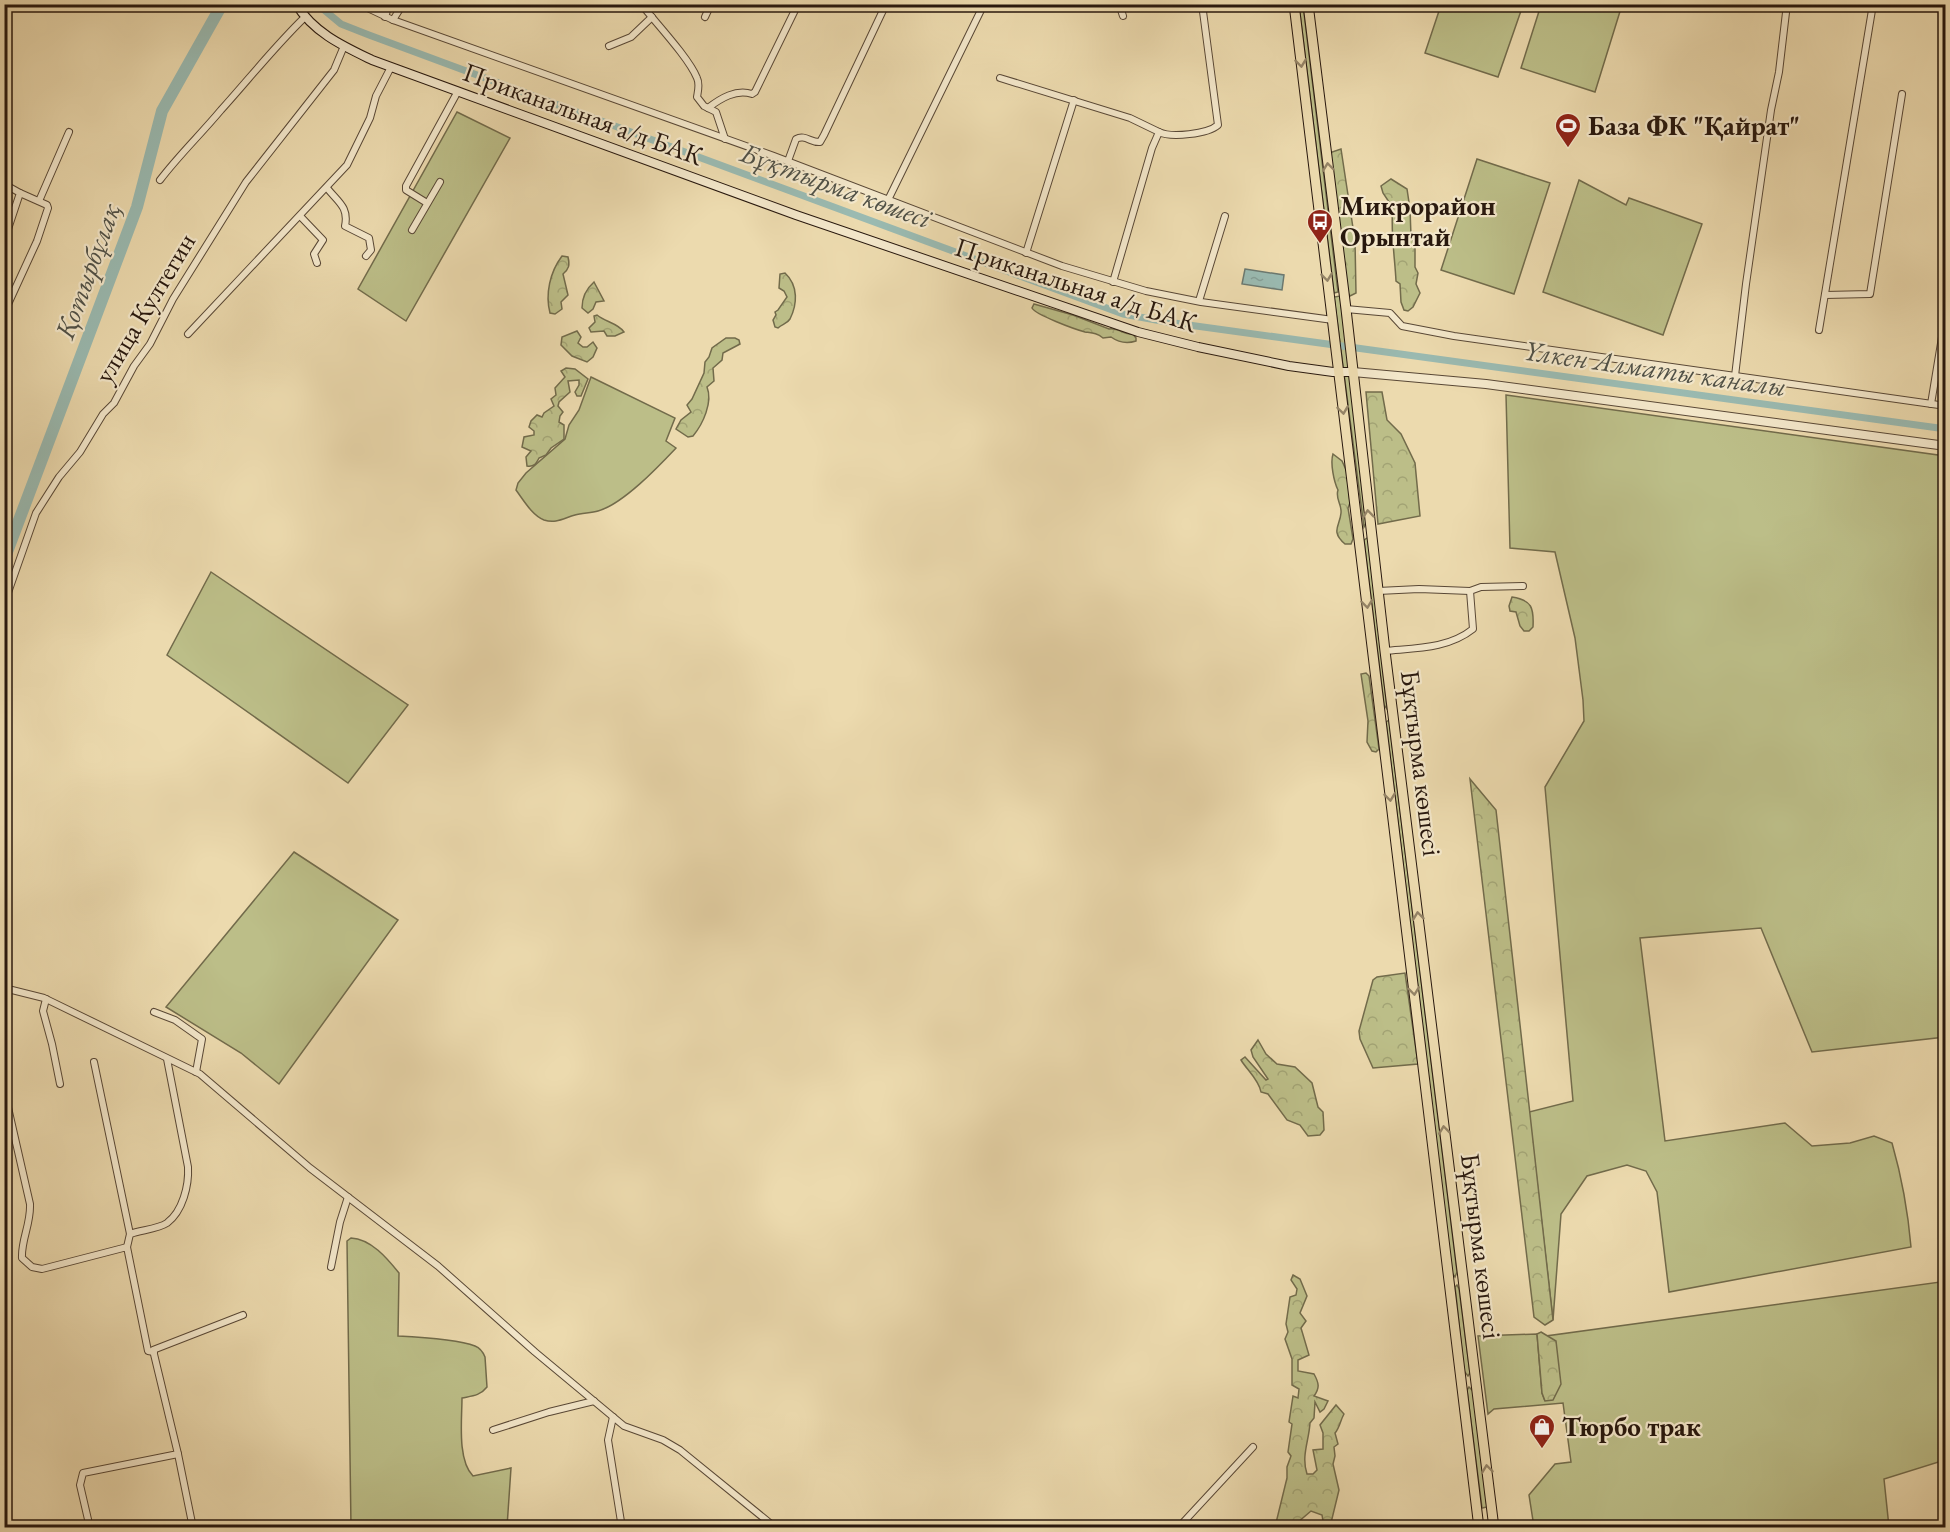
<svg xmlns="http://www.w3.org/2000/svg" width="1950" height="1532" font-family="'EB Garamond',serif">
  <style>
    .grass { fill: #bcbe88; stroke: #726b4b; stroke-width: 1.5 }
    .forest { fill: url(#forest-crowns); stroke: #726b4b; stroke-width: 1.5 }
    .water { fill: url(#water-ripples); stroke: #6c7970; stroke-width: 1.5 }
    .lines { fill: none; stroke-linecap: round; stroke-linejoin: round }
    .canal { stroke: #9abab1; stroke-width: 7 }
    .river { stroke: #9abab1; stroke-width: 12 }
    .minor-casing { stroke: #594836; stroke-width: 8 }
    .tertiary-casing { stroke: #594836; stroke-width: 10 }
    .secondary-casing { stroke: #28180e; stroke-width: 10 }
    .primary-casing { stroke: #28180e; stroke-width: 11 }
    .minor { stroke: #f3e7ca; stroke-width: 6 }
    .tertiary { stroke: #f3e7ca; stroke-width: 8 }
    .secondary { stroke: #f3e7ca; stroke-width: 8 }
    .primary { stroke: #ecdaae; stroke-width: 9 }
    .oneway { stroke: #948366 }
    .labels { text-anchor: middle; stroke-width: 4.5; stroke-linejoin: round; paint-order: stroke }
    .street-label { font-size: 27px; fill: #28180e; stroke: #f3e7ca }
    .poi-label { font-size: 27px; font-weight: bold; fill: #28180e; stroke: #f3e7ca; text-anchor: start }
    .water-label { font-size: 28px; font-style: italic; fill: #505147; stroke: #f3e7ca }
  </style>
  <defs>
    <pattern id="forest-crowns" width="20" height="18" patternUnits="userSpaceOnUse" patternTransform="scale(1.5)"><rect width="20" height="18" fill="#bcbe88"/><path d="M2 6a3 3 0 1 1 6 0M12 15a3 3 0 1 1 6 0" fill="none" stroke="#a2a374"/></pattern>
    <pattern id="water-ripples" width="26" height="14" patternUnits="userSpaceOnUse" patternTransform="scale(1.5)"><rect width="26" height="14" fill="#9abab1"/><path d="M2 4q2-2 4 0t4 0M15 11q2-2 4 0t4 0" fill="none" stroke="#859f97"/></pattern>
  </defs>
  <rect width="100%" height="100%" fill="#ecdaae"/>
  <filter id="stains"><feTurbulence type="fractalNoise" baseFrequency=".00333" numOctaves="4"/><feColorMatrix values="0 0 0 0 .2 0 0 0 0 .09 0 0 0 0 .02 0 0 0 .5 -.17"/></filter>
  <radialGradient id="worn" r=".72"><stop offset=".6" stop-color="#630" stop-opacity="0"/><stop offset="1" stop-color="#630" stop-opacity=".3"/></radialGradient>
  <g class="grass">
    <polygon points="1299,5 1303,5 1338,292 1334,293"/>
    <polygon points="1441,5 1523,5 1498,77 1425,53"/>
    <polygon points="1541,5 1622,5 1595,92 1521,68"/>
    <polygon points="457,112 510,138 406,321 358,289"/>
    <polygon points="1477,159 1550,183 1514,294 1441,270"/>
    <polygon points="1579,180 1626,205 1629,198 1702,224 1663,335 1543,292"/>
    <polygon points="1340,296 1353,402 1366,523 1364,527 1334,297"/>
    <path d="M 591,377 L 675,418 L 666,441 L 676,448 C 658,467 623,504 598,511 C 591,513 582,513 575,515 C 564,518 556,524 544,520 C 532,515 524,501 516,490 L 518,483 L 526,473 L 565,439 L 569,425 L 579,410 Z"/>
    <path d="M 1506,395 L 1945,456 L 1945,1037 L 1812,1052 L 1761,928 L 1640,938 L 1665,1141 L 1785,1123 L 1812,1146 L 1850,1143 L 1874,1136 L 1892,1143 C 1902,1178 1908,1212 1911,1247 L 1669,1292 L 1657,1192 L 1646,1171 L 1627,1165 L 1587,1176 L 1561,1214 L 1553,1320 L 1529,1112 L 1573,1101 L 1545,787 L 1584,721 L 1583,700 L 1575,638 L 1555,552 L 1510,548 Z"/>
    <polygon points="1367,538 1369,542 1387,709 1384,705 1364,540"/>
    <polygon points="211,572 408,705 348,783 167,655"/>
    <polygon points="1389,720 1457,1272 1455,1277 1452,1273 1386,722"/>
    <polygon points="294,852 398,920 279,1084 241,1053 166,1007"/>
    <path d="M 351,1238 C 371,1239 387,1258 399,1273 L 398,1336 C 418,1337 457,1339 475,1346 C 480,1348 483,1352 485,1357 L 487,1387 C 480,1396 472,1396 462,1398 C 462,1419 457,1460 473,1476 L 511,1468 L 507,1527 L 351,1527 L 347,1241 Z"/>
    <polygon points="1940,1282 1946,1326 1945,1460 1884,1479 1889,1527 1534,1527 1529,1495 1555,1464 1571,1462 1563,1403 1494,1409 1488,1414 1478,1336 1537,1334 1542,1393 1545,1401 1546,1336"/>
    <polygon points="1457,1285 1459,1289 1470,1373 1468,1376 1464,1371 1456,1295 1455,1287"/>
    <polygon points="1469,1387 1473,1391 1487,1507 1482,1508 1467,1390"/>
  </g>
  <g class="forest">
    <polygon points="1341,149 1355,241 1356,293 1350,296 1346,290 1329,158 1332,152"/>
    <path d="M 1391,179 L 1407,189 L 1410,209 L 1411,236 L 1415,245 L 1415,267 L 1418,273 L 1416,284 L 1420,293 L 1413,307 L 1408,311 L 1404,310 L 1401,302 L 1400,284 L 1396,281 C 1395,259 1390,227 1393,208 L 1383,193 L 1381,186 Z"/>
    <path d="M 562,256 L 568,257 C 570,265 569,269 563,274 L 568,295 L 561,302 L 562,309 L 555,314 L 550,313 C 545,294 550,272 562,256 Z"/>
    <path d="M 785,273 C 799,286 797,305 790,319 C 787,324 782,324 778,328 L 775,327 L 773,320 L 776,315 L 775,312 L 778,310 L 787,297 L 784,291 L 779,288 L 780,274 Z"/>
    <path d="M 594,282 L 604,301 L 596,302 L 593,309 L 588,313 L 582,308 C 582,297 586,289 594,282 Z"/>
    <path d="M 1034,304 L 1073,315 L 1109,329 C 1118,327 1125,336 1133,334 L 1136,338 L 1136,341 C 1127,344 1118,342 1111,337 L 1103,338 C 1097,333 1092,333 1085,332 C 1074,329 1036,315 1032,308 Z"/>
    <path d="M 597,315 C 605,322 618,323 624,332 L 615,336 L 607,336 L 604,331 L 591,332 L 589,328 L 595,322 L 594,316 Z"/>
    <polygon points="577,331 581,337 578,343 583,347 587,347 593,342 597,348 593,357 587,362 572,356 561,345 562,337"/>
    <path d="M 726,338 L 735,338 L 739,340 L 740,344 L 723,353 L 722,360 L 713,368 L 714,381 L 707,387 C 713,402 703,424 693,436 L 688,437 L 676,429 L 681,420 L 691,412 L 687,405 L 692,399 L 704,373 L 705,362 L 709,357 L 712,348 Z"/>
    <path d="M 566,368 L 575,369 L 588,379 L 581,396 L 577,396 L 575,392 L 579,385 L 579,380 L 568,381 L 570,392 L 559,402 L 558,406 L 563,412 L 560,416 L 559,422 L 564,425 L 564,439 L 551,448 L 546,455 L 539,458 C 536,464 534,467 527,466 L 526,457 L 531,451 L 522,447 L 524,437 L 534,435 L 534,431 L 529,427 L 531,421 L 537,415 L 542,417 L 544,413 L 554,406 L 551,399 L 556,395 L 555,388 L 565,377 L 561,371 Z"/>
    <polygon points="1366,392 1382,392 1387,420 1401,434 1415,463 1420,516 1378,524"/>
    <path d="M 1333,454 L 1342,461 L 1347,472 L 1350,503 L 1348,508 L 1353,539 L 1351,544 L 1345,544 C 1330,531 1340,526 1341,513 C 1342,504 1335,499 1338,490 C 1334,482 1330,463 1333,454 Z"/>
    <path d="M 1512,597 C 1532,600 1534,608 1533,627 L 1529,631 L 1524,631 L 1520,626 L 1516,612 L 1510,611 L 1509,606 Z"/>
    <polygon points="1366,673 1369,676 1379,749 1376,752 1372,751 1367,742 1368,721 1361,674"/>
    <polygon points="1470,779 1496,810 1553,1320 1545,1325 1534,1317"/>
    <polygon points="1405,973 1418,1064 1373,1068 1360,1039 1359,1031 1373,980 1377,977"/>
    <path d="M 1258,1040 L 1266,1054 L 1277,1064 L 1295,1067 L 1312,1083 L 1318,1107 L 1323,1112 L 1324,1130 L 1320,1135 L 1308,1136 L 1300,1125 L 1287,1120 L 1268,1094 L 1261,1092 C 1259,1080 1247,1070 1241,1060 L 1245,1057 L 1266,1080 L 1268,1079 L 1253,1057 L 1251,1050 Z"/>
    <path d="M 1293,1275 L 1300,1279 L 1307,1296 L 1300,1313 L 1306,1321 L 1301,1328 L 1309,1355 L 1298,1360 L 1298,1371 L 1314,1374 C 1319,1383 1320,1388 1314,1396 L 1328,1401 L 1324,1409 L 1320,1412 L 1315,1402 L 1314,1418 L 1310,1423 C 1309,1441 1301,1456 1307,1474 L 1313,1474 L 1317,1470 L 1313,1450 L 1323,1449 L 1323,1433 L 1320,1425 L 1336,1405 L 1344,1414 C 1340,1421 1340,1427 1335,1433 L 1338,1444 L 1334,1447 L 1335,1456 L 1333,1464 L 1339,1490 L 1330,1527 L 1324,1527 L 1322,1515 L 1311,1511 L 1297,1523 L 1299,1527 L 1275,1527 L 1287,1478 L 1287,1467 L 1291,1456 L 1288,1452 L 1292,1424 L 1289,1422 L 1293,1396 L 1298,1398 L 1299,1389 L 1292,1385 L 1292,1359 L 1285,1339 L 1288,1332 L 1286,1324 L 1290,1297 L 1296,1295 L 1297,1289 L 1291,1280 Z"/>
    <polygon points="1541,1332 1556,1341 1561,1384 1553,1400 1545,1401 1542,1393 1537,1334"/>
  </g>
  <polygon class="water" points="1245,269 1284,275 1282,290 1242,284"/>
  <g class="lines">
    <polyline class="canal" points="317,4 341,24 369,35 1123,314 1167,322 1946,429"/>
    <polyline class="river" points="4,560 137,207 162,111 220,8 224,4"/>
    <defs>
      <g id="minor">
        <polyline points="359,4 393,20 774,156 1062,266 1146,291 1201,302 1333,320"/>
        <path d="M 641,4 C 656,23 689,58 697,78 C 700,84 698,91 697,97 L 704,106 L 716,112 L 725,139"/>
        <polyline points="1119,4 1123,16"/>
        <polyline points="385,17 389,4"/>
        <polyline points="705,17 711,4"/>
        <polyline points="393,20 403,4"/>
        <polyline points="609,46 631,37 652,17"/>
        <polyline points="1000,78 1130,118 1159,132"/>
        <path d="M 708,108 C 721,98 736,89 752,94 L 755,92 L 798,4"/>
        <path d="M 788,161 L 796,139 C 805,134 811,143 820,142 L 824,135 L 886,4"/>
        <path d="M 160,180 C 179,155 201,134 221,110 C 249,79 275,46 305,17"/>
        <polyline points="4,184 20,193 8,229"/>
        <path d="M 327,188 C 338,202 349,207 345,226 L 369,238 L 371,250 L 366,256"/>
        <polyline points="888,200 984,4"/>
        <polyline points="39,201 69,132"/>
        <polyline points="427,203 406,190 406,186 458,91"/>
        <polyline points="301,217 323,240 314,254 317,263"/>
        <polyline points="412,230 440,182"/>
        <polyline points="1026,253 1074,100"/>
        <path d="M 1113,282 L 1152,148 L 1159,132 C 1171,138 1208,134 1218,125 L 1202,4"/>
        <polyline points="1825,295 1870,294 1902,94"/>
        <polyline points="1199,301 1225,216"/>
        <polyline points="1346,309 1390,313 1402,326 1454,336 1946,406"/>
        <polyline points="4,313 37,241 48,208 47,205 20,193"/>
        <polyline points="1819,330 1873,4"/>
        <polyline points="188,334 347,165 370,118 376,96 391,67"/>
        <polyline points="1735,376 1746,284 1771,110 1779,72 1787,4"/>
        <polyline points="1931,404 1946,313"/>
        <polyline points="1378,591 1419,589 1470,591"/>
        <polyline points="4,604 36,513 59,477 80,452 103,414 114,403 134,366 150,344 173,299 246,182 334,70 344,46"/>
        <path d="M 1385,651 C 1415,648 1448,649 1473,629 L 1470,591 L 1481,587 L 1523,586"/>
        <polyline points="4,988 44,998 200,1074 310,1168 438,1266 535,1352 624,1426 663,1440 680,1450 776,1528"/>
        <polyline points="46,999 43,1011 52,1044 60,1084"/>
        <polyline points="154,1012 175,1020 202,1039 196,1072"/>
        <polyline points="94,1062 130,1234 127,1247"/>
        <path d="M 4,1090 L 30,1204 C 31,1224 21,1240 22,1258 L 32,1267 L 42,1269 L 127,1247 L 148,1351 L 154,1352"/>
        <path d="M 130,1234 C 141,1230 158,1229 167,1223 C 183,1211 189,1185 188,1167 L 167,1059"/>
        <polyline points="331,1267 340,1222 348,1197"/>
        <polyline points="613,1417 608,1440 622,1528"/>
        <polyline points="493,1430 549,1412 594,1401"/>
        <polyline points="178,1454 193,1528"/>
        <polyline points="90,1528 80,1485 83,1473 178,1454 153,1350 243,1315"/>
        <polyline points="1178,1528 1253,1447"/>
      </g>
      <polyline id="tertiary" points="1353,372 1486,384 1946,446"/>
      <path id="secondary" d="M 296,4 C 314,33 343,46 372,60 L 796,215 L 1138,332 L 1198,347 L 1289,366 L 1333,372 L 1353,372"/>
      <g id="primary">
        <polyline points="1294,4 1479,1528"/>
        <polyline points="1308,4 1346,309 1385,651 1494,1528"/>
      </g>
    </defs>
    <use href="#minor" class="minor-casing"/>
    <use href="#tertiary" class="tertiary-casing"/>
    <use href="#secondary" class="secondary-casing"/>
    <use href="#primary" class="primary-casing"/>
    <use href="#minor" class="minor"/>
    <use href="#tertiary" class="tertiary"/>
    <use href="#secondary" class="secondary"/>
    <use href="#primary" class="primary"/>
  </g>
  <defs><path id="oneway-chevron" d="M-2-3.5L2.5 0L-2 3.5" fill="none" stroke-width="1.6" stroke-linecap="round" stroke-linejoin="round" transform="scale(1.5)"/></defs>
  <g class="oneway">
    <use href="#oneway-chevron" transform="translate(1301 63) rotate(83)"/>
    <use href="#oneway-chevron" transform="translate(1328 167) rotate(-97)"/>
    <use href="#oneway-chevron" transform="translate(1327 277) rotate(83)"/>
    <use href="#oneway-chevron" transform="translate(1343 410) rotate(82)"/>
    <use href="#oneway-chevron" transform="translate(1368 514) rotate(-96)"/>
    <use href="#oneway-chevron" transform="translate(1367 604) rotate(83)"/>
    <use href="#oneway-chevron" transform="translate(1390 797) rotate(83)"/>
    <use href="#oneway-chevron" transform="translate(1418 916) rotate(-97)"/>
    <use href="#oneway-chevron" transform="translate(1414 991) rotate(83)"/>
    <use href="#oneway-chevron" transform="translate(1444 1130) rotate(-97)"/>
    <use href="#oneway-chevron" transform="translate(1487 1469) rotate(-97)"/>
  </g>
  <defs>
    <symbol id="stadium-pin" viewBox="-11 -11 22 30"><path d="M0 17L-7.5 6A9.5 9.5 0 1 1 7.5 6Z" fill="#8f2418" stroke="#f3e7ca"/><path d="M0-5a6.5 5 0 1 0 0 10a6.5 5 0 1 0 0-10ZM-3.5-1.8h7v3.6h-7Z" fill="#fff"/></symbol>
    <symbol id="bus-pin" viewBox="-11 -11 22 30"><path d="M0 17L-7.5 6A9.5 9.5 0 1 1 7.5 6Z" fill="#8f2418" stroke="#f3e7ca"/><path d="M-5-6H5V4H4V6H2V4H-2V6H-4V4H-5ZM-3.5-4V0h7V-4ZM-3.5 1.2v1.5H-2V1.2ZM2 1.2v1.5H3.5V1.2Z" fill="#fff"/></symbol>
    <symbol id="shop-pin" viewBox="-11 -11 22 30"><path d="M0 17L-7.5 6A9.5 9.5 0 1 1 7.5 6Z" fill="#8f2418" stroke="#f3e7ca"/><path d="M-5-2.5h2.3a2.7 3.5 0 0 1 5.4 0H5L5.5 6h-11ZM-1.5-2.5h3a1.5 2.3 0 0 0-3 0Z" fill="#fff"/></symbol>
  </defs>
  <g fill-rule="evenodd">
    <use href="#stadium-pin" x="1553" y="111" width="30" height="40"/>
    <use href="#bus-pin" x="1305" y="207" width="30" height="40"/>
    <use href="#shop-pin" x="1527" y="1412" width="30" height="40"/>
  </g>
  <g class="labels">
    <g class="street-label">
      <text transform="translate(583 114) rotate(20)" y="9">Приканальная а/д БАК</text>
      <text transform="translate(1076 285) rotate(18)" y="9">Приканальная а/д БАК</text>
      <text transform="translate(145 308) rotate(-59)" y="9">улица Култегин</text>
      <text transform="translate(1421 763) rotate(83)" y="9">Бұқтырма көшесі</text>
      <text transform="translate(1481 1246) rotate(83)" y="9">Бұқтырма көшесі</text>
    </g>
    <g class="poi-label">
      <text x="1588" y="135">База ФК "Қайрат"</text>
      <text x="1340" y="215">Микрорайон<tspan x="1340" dy="31">Орынтай</tspan></text>
      <text x="1562" y="1436">Тюрбо трак</text>
    </g>
    <g class="water-label">
      <text transform="translate(836 185) rotate(20)" y="10">Бұқтырма көшесі</text>
      <text transform="translate(87 271) rotate(-70)" y="10">Қотырбұлақ</text>
      <text transform="translate(1655 368) rotate(8)" y="10">Үлкен Алматы каналы</text>
    </g>
  </g>
  <rect width="1950" height="1532" fill="none" stroke="#ecdaae" stroke-width="24"/>
  <rect x="6" y="6" width="1938" height="1520" fill="none" stroke="#28180e" stroke-width="3"/>
  <rect x="12" y="12" width="1926" height="1508" fill="none" stroke="#28180e" stroke-width="1.5"/>
  <rect width="100%" height="100%" filter="url(#stains)"/>
  <rect width="100%" height="100%" fill="url(#worn)"/>
</svg>
